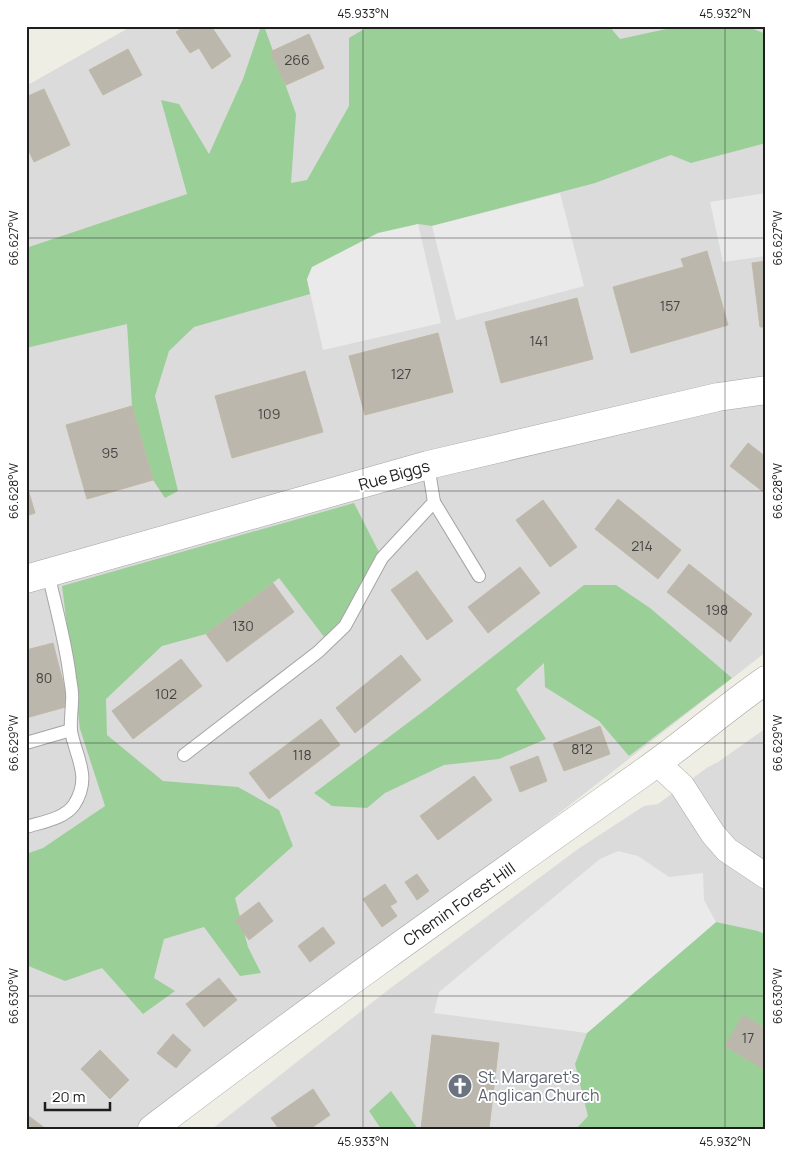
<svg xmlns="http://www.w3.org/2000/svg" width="792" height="1155" font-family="Manrope,sans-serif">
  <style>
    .residential { fill: #dcdbdb }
    .forest { fill: #9bcf98 }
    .parking { fill: #eaeaea }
    .building { fill: #bcb7ad; stroke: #c1b8a6 }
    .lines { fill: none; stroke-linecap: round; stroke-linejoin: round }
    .service-casing { stroke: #a5a5a5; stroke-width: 14 }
    .minor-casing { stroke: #a5a5a5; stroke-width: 26 }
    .tertiary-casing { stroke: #a5a5a5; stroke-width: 29 }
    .service { stroke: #fff; stroke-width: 12 }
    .minor { stroke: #fff; stroke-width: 25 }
    .tertiary { stroke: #fff; stroke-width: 28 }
    .ticks { fill: none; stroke: #1e1e1e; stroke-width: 1; stroke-opacity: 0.45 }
    .labels { text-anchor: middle; stroke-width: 4; stroke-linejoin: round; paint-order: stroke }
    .number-label { font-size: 14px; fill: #464442 }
    .street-label { font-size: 16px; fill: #1e1e1e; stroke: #fff }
    .worship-label { font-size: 16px; fill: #5b616d; stroke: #fff; text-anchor: start }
    .neatline { fill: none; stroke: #1e1e1e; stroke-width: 2 }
    .ticks-label { font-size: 12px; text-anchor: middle; fill: #1e1e1e }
  </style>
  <rect width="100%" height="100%" fill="#efeee4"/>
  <g class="residential">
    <polygon points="132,26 766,26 766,652 154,1129 26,1129 26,86"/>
    <polygon points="766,728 766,1129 212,1129 388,990 578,849 644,806 658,804 708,767 718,762"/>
  </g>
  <g class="forest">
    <polygon points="261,26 264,26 296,114 291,183 307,180 349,106 349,38 369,26 609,26 620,39 680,26 746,26 766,34 766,143 691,163 671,155 595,183 432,226 418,224 307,279 310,294 194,327 169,351 155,396 178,491 165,498 153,480 132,406 127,324 26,348 26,248 187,194 161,100 179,104 209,154 243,79"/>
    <polygon points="354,503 382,558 328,642 279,578 206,634 162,646 106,699 107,735 163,781 238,787 279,810 293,846 235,898 248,947 261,973 240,976 204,927 164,939 154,978 175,991 143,1014 102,968 65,981 26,965 26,854 43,848 105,806 80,729 62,586"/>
    <polygon points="584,585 616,585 650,608 732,678 629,756 599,721 545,687 544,663 516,689 546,739 499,759 444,765 385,793 367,808 332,806 314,793 429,707"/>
    <polygon points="716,922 758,931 766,935 766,1129 576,1129 588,1116 575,1064 587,1033"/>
    <polygon points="391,1091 418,1129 381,1129 369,1111"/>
  </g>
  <g class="parking">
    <polygon points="560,193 584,286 456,320 432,226"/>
    <polygon points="766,193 766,256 723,262 710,202"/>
    <polygon points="418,224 441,323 323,350 307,279 312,267 378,233"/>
    <polygon points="618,851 638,856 669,877 703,873 704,900 716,922 587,1033 434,1013 439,992 600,859"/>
  </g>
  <g class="building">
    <polygon points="185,26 211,26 231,56 212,69 199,48 190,53 176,32"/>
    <polygon points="309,34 324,68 286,85 270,52"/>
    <polygon points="128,49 142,75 103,95 89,70"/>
    <polygon points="44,89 70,145 34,162 26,145 26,97"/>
    <polygon points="707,251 728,325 631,353 613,287 684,267 681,259"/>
    <polygon points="766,261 766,327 760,327 752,263"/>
    <polygon points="577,298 593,359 501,383 485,322"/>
    <polygon points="438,333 453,392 365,415 349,356"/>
    <polygon points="305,371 323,432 232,458 215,396"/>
    <polygon points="132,406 153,480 87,499 66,425"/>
    <polygon points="748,443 766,457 766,494 730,466"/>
    <polygon points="26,482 35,513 26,516"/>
    <polygon points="618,499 681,550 658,579 595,529"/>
    <polygon points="543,500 577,547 550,567 516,520"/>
    <polygon points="689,564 752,614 730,642 667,592"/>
    <polygon points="520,567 540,593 488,633 468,607"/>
    <polygon points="417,571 453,621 427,640 391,590"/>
    <polygon points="273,583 294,612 227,662 206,634"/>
    <polygon points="53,643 69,706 26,718 26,650"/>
    <polygon points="401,655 421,680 355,733 336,708"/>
    <polygon points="181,659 202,686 133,739 112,711"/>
    <polygon points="321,719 340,745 269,799 249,773"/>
    <polygon points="600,726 610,754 564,771 553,744"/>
    <polygon points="538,756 547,781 520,792 510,767"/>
    <polygon points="474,776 492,800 438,840 420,816"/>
    <polygon points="417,874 429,891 417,900 405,882"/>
    <polygon points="385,884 397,902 390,906 397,916 382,927 363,899"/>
    <polygon points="259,902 273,921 249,940 235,920"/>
    <polygon points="323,927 335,943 310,962 298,946"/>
    <polygon points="219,978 237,1000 204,1027 186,1004"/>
    <polygon points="743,1015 766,1029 766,1071 725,1046"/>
    <polygon points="173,1034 191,1050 176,1068 157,1053"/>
    <polygon points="432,1035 499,1043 489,1129 421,1129"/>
    <polygon points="100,1050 129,1080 110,1099 81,1069"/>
    <polygon points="313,1089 330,1115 310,1129 279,1129 271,1118"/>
    <polygon points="26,1114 46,1129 26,1129"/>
  </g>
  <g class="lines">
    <defs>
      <g id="service">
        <polyline points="434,502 479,576"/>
        <polyline points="26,743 71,730"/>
        <polyline points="184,755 318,652 345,626 382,558 434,502 428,465"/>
        <path d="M 26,827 C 42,822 64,819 74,805 C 92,777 76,758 71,731 C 70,722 72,710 72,701 C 73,693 71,685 70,678 C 66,643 56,608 48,573"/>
      </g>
      <polyline id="minor" points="657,763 682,786 713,834 727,850 766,876"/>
      <g id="tertiary">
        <polyline points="26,579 428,465 718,397 766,390"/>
        <path d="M 152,1129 C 313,1006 479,889 644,772 C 686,743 724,709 766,680"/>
      </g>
    </defs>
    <use href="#service" class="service-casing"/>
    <use href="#minor" class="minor-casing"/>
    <use href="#tertiary" class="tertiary-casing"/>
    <use href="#service" class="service"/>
    <use href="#minor" class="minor"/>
    <use href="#tertiary" class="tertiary"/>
  </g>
  <path class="ticks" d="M 363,26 L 363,1129M 725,26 L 725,1129M 26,238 L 766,238M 26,491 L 766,491M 26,743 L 766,743M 26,996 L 766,996"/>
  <defs>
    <symbol id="church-disc" viewBox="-11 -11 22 22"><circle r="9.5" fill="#6b7280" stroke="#fff"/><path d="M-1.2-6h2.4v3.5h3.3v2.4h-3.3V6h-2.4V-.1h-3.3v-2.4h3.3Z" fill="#fff"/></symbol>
  </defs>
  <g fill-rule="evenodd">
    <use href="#church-disc" x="446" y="1072" width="28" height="28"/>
  </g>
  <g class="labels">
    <g class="number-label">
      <text x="297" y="65">266</text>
      <text x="670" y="311">157</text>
      <text x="539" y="346">141</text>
      <text x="401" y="379">127</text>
      <text x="269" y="419">109</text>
      <text x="110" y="458">95</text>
      <text x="642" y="551">214</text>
      <text x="717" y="615">198</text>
      <text x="243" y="631">130</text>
      <text x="44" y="683">80</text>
      <text x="166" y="699">102</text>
      <text x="582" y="754">812</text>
      <text x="302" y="760">118</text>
      <text x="748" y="1043">17</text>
    </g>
    <g class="street-label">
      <text transform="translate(394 475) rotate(-16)" y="6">Rue Biggs</text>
      <text transform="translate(459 904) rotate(-35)" y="6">Chemin Forest Hill</text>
    </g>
    <g class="worship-label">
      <text x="478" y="1083">St. Margaret's<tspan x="478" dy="18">Anglican Church</tspan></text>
    </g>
  </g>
  <rect width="792" height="1155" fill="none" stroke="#ffffff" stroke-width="55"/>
  <path d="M45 1102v8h65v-8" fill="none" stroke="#1e1e1e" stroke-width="2.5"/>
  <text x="52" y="1102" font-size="15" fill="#1e1e1e" stroke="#ffffff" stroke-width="4" paint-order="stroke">20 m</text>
  <rect x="28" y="28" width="736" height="1100" class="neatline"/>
  <g class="ticks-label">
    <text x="363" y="18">45.933°N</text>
    <text x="725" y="18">45.932°N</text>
    <text transform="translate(778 238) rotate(-90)" y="4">66.627°W</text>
    <text transform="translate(14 238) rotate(-90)" y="4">66.627°W</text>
    <text transform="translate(778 491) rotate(-90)" y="4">66.628°W</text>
    <text transform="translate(14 491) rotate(-90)" y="4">66.628°W</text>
    <text transform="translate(14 743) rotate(-90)" y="4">66.629°W</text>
    <text transform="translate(778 743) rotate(-90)" y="4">66.629°W</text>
    <text transform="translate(14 996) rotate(-90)" y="4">66.630°W</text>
    <text transform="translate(778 996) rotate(-90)" y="4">66.630°W</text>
    <text x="363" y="1146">45.933°N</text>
    <text x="725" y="1146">45.932°N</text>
  </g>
</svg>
